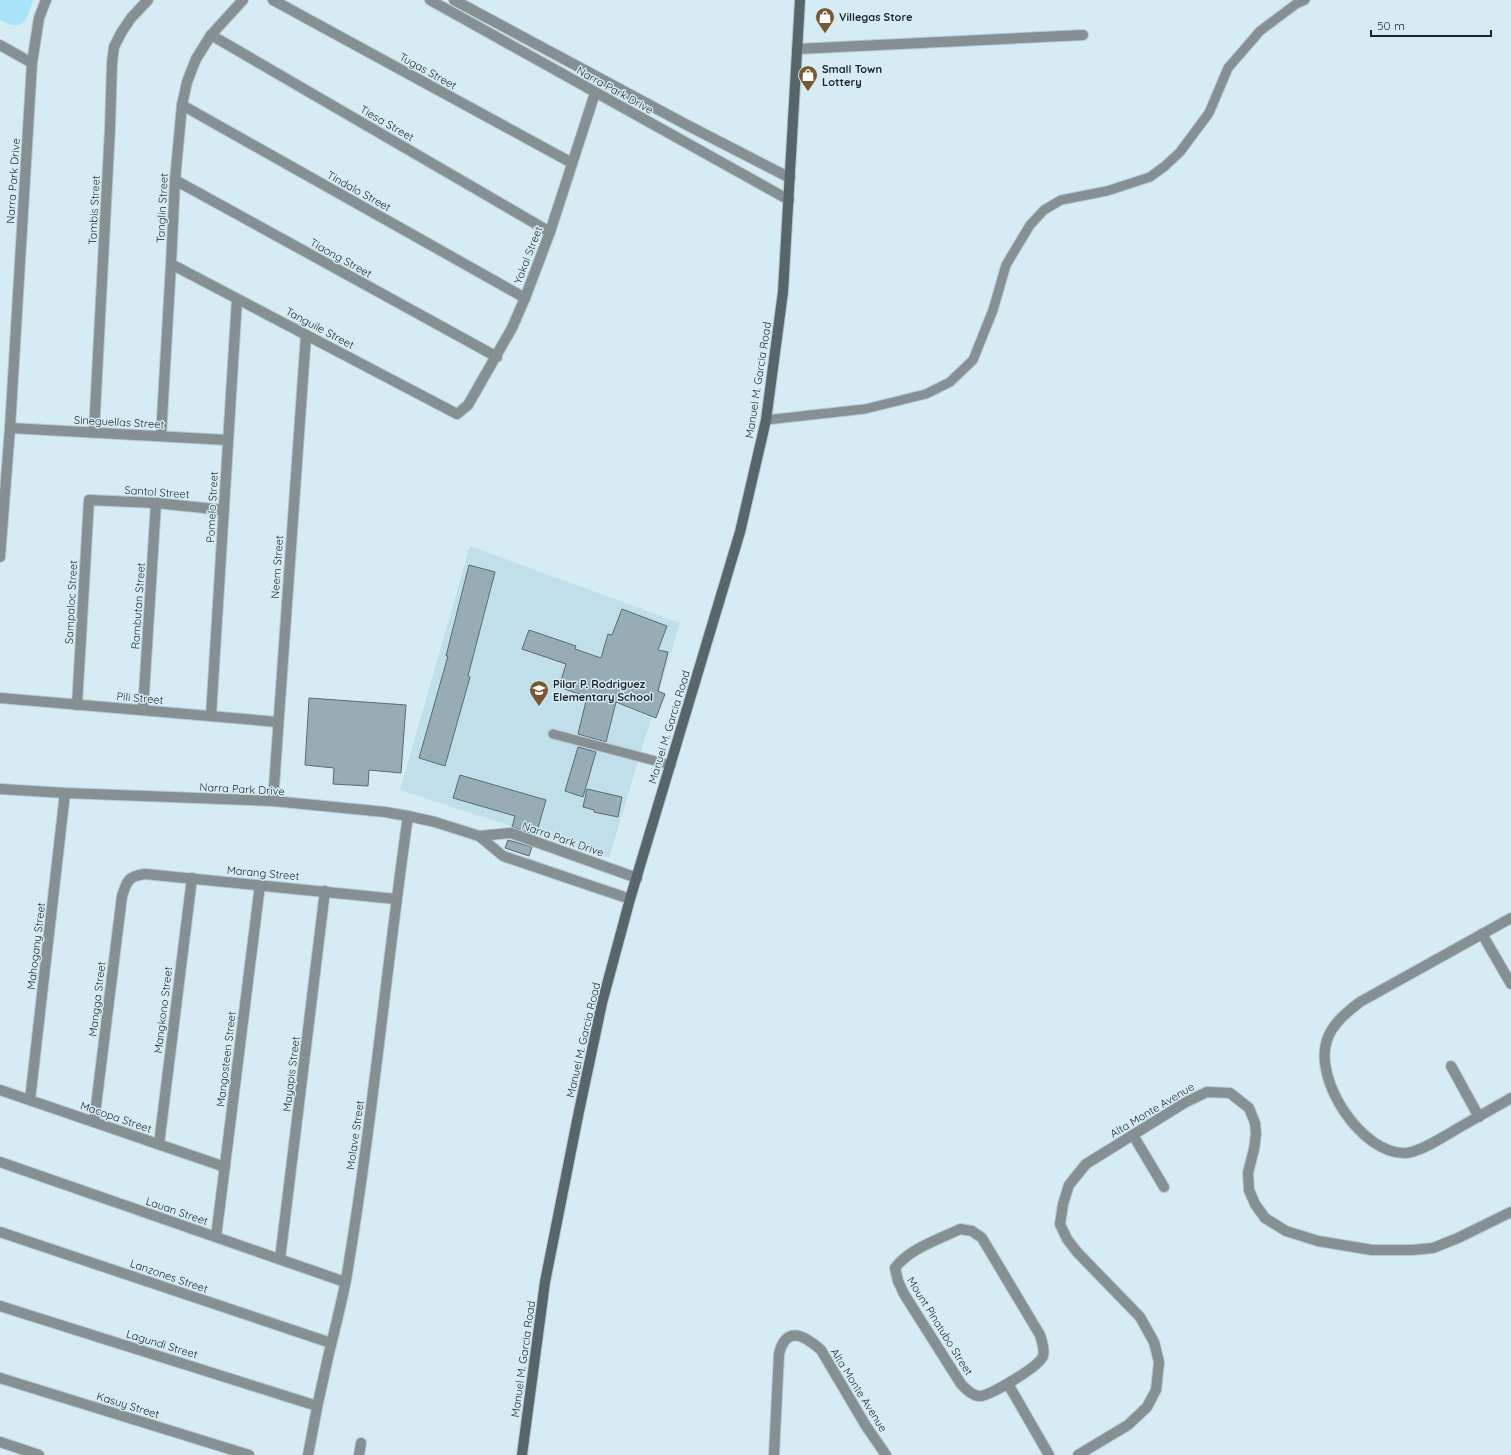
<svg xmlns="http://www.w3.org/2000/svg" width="1511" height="1455" font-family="Quicksand,sans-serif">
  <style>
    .built { fill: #c1dfea }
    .green { fill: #a7e4fa }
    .building { fill: #97acb4; stroke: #576b72 }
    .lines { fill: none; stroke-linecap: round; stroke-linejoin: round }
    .service-casing { stroke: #b5c8cf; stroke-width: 11 }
    .minor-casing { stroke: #b5c8cf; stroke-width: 12 }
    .secondary-casing { stroke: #b5c8cf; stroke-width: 12 }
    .service { stroke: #868f92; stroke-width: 9 }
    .minor { stroke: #868f92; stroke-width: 10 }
    .secondary { stroke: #58656a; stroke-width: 10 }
    .labels { text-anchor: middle; stroke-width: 3; stroke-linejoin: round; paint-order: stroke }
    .poi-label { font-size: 11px; font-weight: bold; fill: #1d2528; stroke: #d6ecf4; text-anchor: start }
    .street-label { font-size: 11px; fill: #1d2528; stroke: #d6ecf4 }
  </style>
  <rect width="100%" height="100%" fill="#d6ecf4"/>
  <polygon class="built" points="470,546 680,623 609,858 400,790"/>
  <path class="green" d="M 0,0 L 33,0 C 27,20 23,33 0,20 Z"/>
  <g class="building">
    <polygon points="469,565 495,572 468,676 470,677 445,766 419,758 448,656 446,656"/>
    <polygon points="622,609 667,626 658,650 668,652 658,691 665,694 656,718 616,702 606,742 578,734 587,697 559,687 566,664 522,649 529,630 576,646 575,649 601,658 608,634 612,635"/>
    <polygon points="309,698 406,705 401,773 369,770 368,786 333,784 334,768 305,765"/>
    <polygon points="578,747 596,752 583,797 565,791"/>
    <polygon points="460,775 546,800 536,835 512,827 515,816 453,798"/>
    <polygon points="587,789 622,797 618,817 594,812 594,810 583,807"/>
    <polygon points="508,840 532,847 529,856 505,848"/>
  </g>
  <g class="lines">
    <defs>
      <g id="service">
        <polyline points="766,420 865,409 926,394 950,382 973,360 993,310 1006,265 1030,225 1044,210 1061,200 1107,191 1150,177 1165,166 1180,152 1209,113 1228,68 1260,31 1296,4 1305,0"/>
        <polyline points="553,734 671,765"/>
      </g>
      <g id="minor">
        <polyline points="273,0 572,163"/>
        <polyline points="430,0 789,200"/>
        <polyline points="454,0 687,125 790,178"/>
        <polyline points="211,35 550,232"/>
        <polyline points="0,45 32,63"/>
        <polyline points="797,49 1083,35"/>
        <polyline points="182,105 525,298"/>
        <polyline points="175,180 497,357"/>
        <polyline points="171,264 457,414 468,405 512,328 525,298 550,232 595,93"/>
        <polyline points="10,428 227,440"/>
        <polyline points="94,432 110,128 112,63 114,47 121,33 131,18 148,0"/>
        <polyline points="161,436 171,264 175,180 182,105 187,82 196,59 211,35 243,0"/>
        <polyline points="0,557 10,428 32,63 39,18 46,0"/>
        <polyline points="0,698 278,722"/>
        <polyline points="77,705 89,500 156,503 224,510"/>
        <polyline points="143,710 156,503"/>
        <polyline points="211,716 237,299"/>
        <polyline points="0,789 65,793 273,801 385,812 408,816 435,822 479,836 511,833 637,878"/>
        <polyline points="273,801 306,335"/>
        <polyline points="479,836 503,856 630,899"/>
        <path d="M 1511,918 L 1360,1002 C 1347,1012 1332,1024 1327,1040 C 1313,1080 1362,1155 1406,1153 C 1419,1152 1438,1140 1450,1133 C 1470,1121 1491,1110 1511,1098"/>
        <polyline points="1482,934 1511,984"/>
        <polyline points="1451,1066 1479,1117"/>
        <polyline points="0,1090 225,1167"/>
        <polyline points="30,1100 65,793"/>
        <path d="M 94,1122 L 122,896 C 127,881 128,876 145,874 L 396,899"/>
        <polyline points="1133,1135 1164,1187"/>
        <polyline points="159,1144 192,878"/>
        <polyline points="0,1162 345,1282"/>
        <path d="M 960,1229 L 972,1231 L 982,1238 L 1040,1335 C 1042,1342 1045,1349 1043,1356 C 1039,1367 992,1394 981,1396 C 973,1397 966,1389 961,1384 L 904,1294 L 898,1281 L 895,1268 C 910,1248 938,1240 960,1229 Z"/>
        <polyline points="0,1232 331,1343"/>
        <polyline points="216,1237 260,885"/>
        <polyline points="280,1259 325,891"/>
        <polyline points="0,1306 317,1406"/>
        <polyline points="0,1378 249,1455"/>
        <polyline points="1008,1384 1049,1455"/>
        <polyline points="0,1442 39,1455"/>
        <path d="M 308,1455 C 314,1421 321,1387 329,1353 C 335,1329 341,1305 346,1280 C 372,1126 386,970 408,816"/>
        <polyline points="359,1455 361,1443"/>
        <path d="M 774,1455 L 779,1354 C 786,1325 804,1335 821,1350 L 866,1426 L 886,1455"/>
        <polyline points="1078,1455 1128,1425 1147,1407 1156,1390 1159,1362 1154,1342 1140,1317 1077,1252 1067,1239 1060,1224 1063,1204 1069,1185 1086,1164 1186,1102 1207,1092 1230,1093 1249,1108 1255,1123 1256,1134 1254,1149 1248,1173 1249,1190 1255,1204 1265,1218 1286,1231 1318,1241 1372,1250 1412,1250 1433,1248 1458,1238 1511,1212"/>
      </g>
      <polyline id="secondary" points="522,1455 545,1282 578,1116 602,1003 630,899 740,532 766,420 783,292 800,0"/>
    </defs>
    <use href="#service" class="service-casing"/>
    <use href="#minor" class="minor-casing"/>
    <use href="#secondary" class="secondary-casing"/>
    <use href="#service" class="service"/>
    <use href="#minor" class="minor"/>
    <use href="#secondary" class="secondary"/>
  </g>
  <defs>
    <symbol id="shop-pin" viewBox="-11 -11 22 30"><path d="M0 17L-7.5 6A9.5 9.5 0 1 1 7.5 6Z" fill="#78582e" stroke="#d6ecf4"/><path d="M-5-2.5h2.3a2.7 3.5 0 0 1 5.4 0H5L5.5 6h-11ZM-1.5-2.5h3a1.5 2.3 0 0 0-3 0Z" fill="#fff"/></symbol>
    <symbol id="school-pin" viewBox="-11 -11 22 30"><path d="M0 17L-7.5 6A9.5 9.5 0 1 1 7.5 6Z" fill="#78582e" stroke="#d6ecf4"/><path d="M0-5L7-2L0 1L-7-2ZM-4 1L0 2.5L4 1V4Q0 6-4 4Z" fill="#fff"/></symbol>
  </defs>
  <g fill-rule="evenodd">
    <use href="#shop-pin" x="814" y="6" width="22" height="30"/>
    <use href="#shop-pin" x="797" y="64" width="22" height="30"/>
    <use href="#school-pin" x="528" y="679" width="22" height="30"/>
  </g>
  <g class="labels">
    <g class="poi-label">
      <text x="839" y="21">Villegas Store</text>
      <text x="822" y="73">Small Town<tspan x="822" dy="13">Lottery</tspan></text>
      <text x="553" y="688">Pilar P. Rodriguez<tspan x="553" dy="13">Elementary School</tspan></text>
    </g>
    <g class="street-label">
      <text transform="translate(428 71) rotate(29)" y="4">Tugas Street</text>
      <text transform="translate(615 90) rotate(29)" y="4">Narra Park Drive</text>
      <text transform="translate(387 123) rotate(30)" y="4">Tiesa Street</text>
      <text transform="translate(13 181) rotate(-86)" y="4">Narra Park Drive</text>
      <text transform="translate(359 191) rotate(29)" y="4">Tindalo Street</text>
      <text transform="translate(162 208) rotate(-87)" y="4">Tanglin Street</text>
      <text transform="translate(94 210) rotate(-87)" y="4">Tambis Street</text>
      <text transform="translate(528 255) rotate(-69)" y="4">Yakal Street</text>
      <text transform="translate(341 258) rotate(29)" y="4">Tiaong Street</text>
      <text transform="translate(320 328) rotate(28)" y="4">Tanguile Street</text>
      <text transform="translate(758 380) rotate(-81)" y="4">Manuel M. Garcia Road</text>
      <text transform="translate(119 422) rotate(3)" y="4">Sineguellas Street</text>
      <text transform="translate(157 492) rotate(4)" y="4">Santol Street</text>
      <text transform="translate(212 507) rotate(-87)" y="4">Pomelo Street</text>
      <text transform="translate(277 567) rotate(-86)" y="4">Neem Street</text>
      <text transform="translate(71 602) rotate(-87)" y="4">Sampaloc Street</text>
      <text transform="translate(138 606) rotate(-86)" y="4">Rambutan Street</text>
      <text transform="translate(140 698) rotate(5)" y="4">Pili Street</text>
      <text transform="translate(669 727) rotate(-73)" y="4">Manuel M. Garcia Road</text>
      <text transform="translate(242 789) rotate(3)" y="4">Narra Park Drive</text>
      <text transform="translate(563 839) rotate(19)" y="4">Narra Park Drive</text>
      <text transform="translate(263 873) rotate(5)" y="4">Marang Street</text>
      <text transform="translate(36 946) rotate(-83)" y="4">Mahogany Street</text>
      <text transform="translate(97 999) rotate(-83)" y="4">Mangga Street</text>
      <text transform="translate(163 1010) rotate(-83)" y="4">Mangkono Street</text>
      <text transform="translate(583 1040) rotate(-77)" y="4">Manuel M. Garcia Road</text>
      <text transform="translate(226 1059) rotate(-83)" y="4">Mangosteen Street</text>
      <text transform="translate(291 1074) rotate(-83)" y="4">Mayapis Street</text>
      <text transform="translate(1152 1110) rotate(-31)" y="4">Alta Monte Avenue</text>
      <text transform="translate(116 1117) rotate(19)" y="4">Macopa Street</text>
      <text transform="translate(355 1135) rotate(-82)" y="4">Molave Street</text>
      <text transform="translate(177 1211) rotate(19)" y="4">Lauan Street</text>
      <text transform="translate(169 1276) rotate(19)" y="4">Lanzones Street</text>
      <text transform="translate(940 1326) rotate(58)" y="4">Mount Pinatubo Street</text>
      <text transform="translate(162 1344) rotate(17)" y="4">Lagundi Street</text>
      <text transform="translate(523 1359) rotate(-82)" y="4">Manuel M. Garcia Road</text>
      <text transform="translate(859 1390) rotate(58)" y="4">Alta Monte Avenue</text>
      <text transform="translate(128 1405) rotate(17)" y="4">Kasuy Street</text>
    </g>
  </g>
  <path d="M1371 30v6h120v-6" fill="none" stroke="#1d2528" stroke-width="2"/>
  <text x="1377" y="30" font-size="12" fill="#1d2528" stroke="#d6ecf4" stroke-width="3" paint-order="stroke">50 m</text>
</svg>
